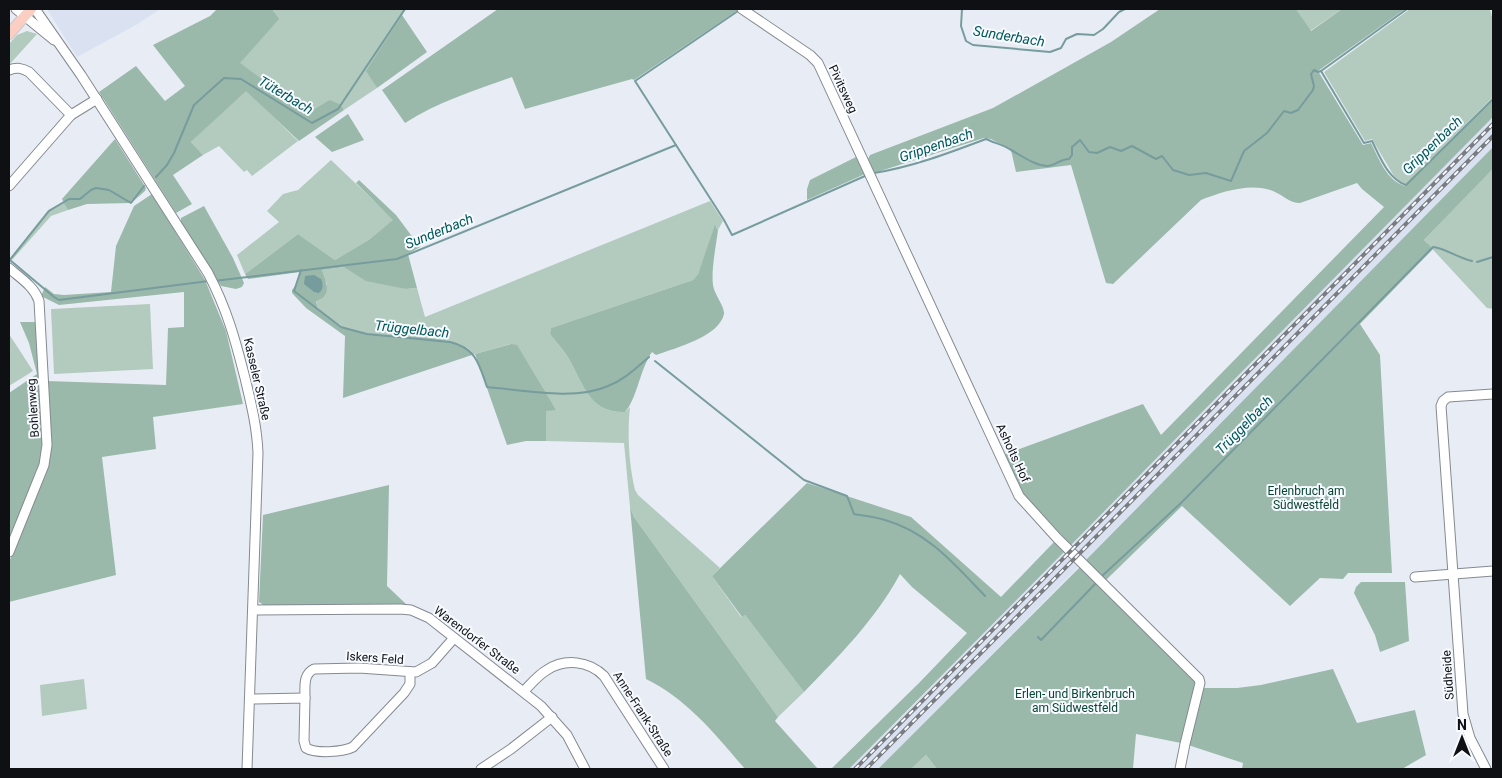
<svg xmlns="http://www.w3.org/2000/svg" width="1502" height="778" font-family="Roboto,sans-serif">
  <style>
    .built { fill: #dae2f1 }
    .green { fill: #b3cabe }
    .forest { fill: #9ab9aa }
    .water { fill: #779c9d }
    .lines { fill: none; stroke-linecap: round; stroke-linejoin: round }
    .stream { stroke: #779c9d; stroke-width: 2 }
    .minor-casing { stroke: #858a91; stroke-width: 11 }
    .major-casing { stroke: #cacacb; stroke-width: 12 }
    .minor { stroke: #fff; stroke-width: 9 }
    .major { stroke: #fbcec4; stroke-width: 10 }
    .rail-casing { stroke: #797c81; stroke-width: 4 }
    .rail { stroke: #f7faff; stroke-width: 2; stroke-dasharray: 5.5; stroke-linecap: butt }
    .labels { text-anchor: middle; stroke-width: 4; stroke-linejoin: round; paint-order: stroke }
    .street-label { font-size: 12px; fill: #0e1013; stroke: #f7faff }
    .park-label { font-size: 12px; fill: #084630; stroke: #f7faff }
    .water-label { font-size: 14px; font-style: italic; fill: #015759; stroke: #f7faff }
  </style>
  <rect width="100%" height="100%" fill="#e8edf5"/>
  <g class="built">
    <polygon points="47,9 160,9 136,25 77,57"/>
    <polygon points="1493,117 1493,147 1330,314 878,769 849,769"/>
  </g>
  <g class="green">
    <polygon points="272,9 406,9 367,71 377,88 344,110 341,105 309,113 239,63 278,19"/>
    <polygon points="1296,9 1342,9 1310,31"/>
    <polygon points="1410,9 1490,9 1493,21 1493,97 1406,184 1398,180 1394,176 1372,139 1365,141 1324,72"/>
    <polygon points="27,31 37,34 9,65 9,44 17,35"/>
    <polygon points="246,90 298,141 252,176 247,170 244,172 219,146 203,155 191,142"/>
    <polygon points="331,160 394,220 370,239 335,260 298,234 245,274 237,255 279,222 267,211 283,194 298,190"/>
    <polygon points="1493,169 1493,309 1487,308 1424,240"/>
    <polygon points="64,201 68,210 51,216 12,260 10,258 48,210"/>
    <path d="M 710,201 L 723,221 L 718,230 L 716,226 L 698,274 L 693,280 L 551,328 L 550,334 C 556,342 564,350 569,359 C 584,385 589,413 625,412 L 630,407 C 627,434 629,464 635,490 L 638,495 L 720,568 L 712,576 L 741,617 L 745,615 L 804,692 L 778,717 L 634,517 L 630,507 L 624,443 L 546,441 L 546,410 L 556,410 L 510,344 L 475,354 L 466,347 L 376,335 L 346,329 L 318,310 L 316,300 L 321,299 L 327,284 L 322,270 L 345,267 L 406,289 L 417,288 L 425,317 Z"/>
    <polygon points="150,304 153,369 54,374 51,309"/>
    <polygon points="9,334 33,371 9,386"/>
    <polygon points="84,679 87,709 42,716 40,685"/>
    <polygon points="926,755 937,769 911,769"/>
  </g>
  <g class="forest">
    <polygon points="217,9 272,9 279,19 240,63 308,113 330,100 341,105 344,110 299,141 246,91 191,142 203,155 173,175 192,204 176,213 99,92 136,66 165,101 185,86 153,45 210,16"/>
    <path d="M 498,9 L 737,9 L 738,10 L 634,80 L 632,79 L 525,109 L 512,77 C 476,90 437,102 405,123 L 382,90 Z"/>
    <path d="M 1160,9 L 1296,9 L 1311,31 L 1342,9 L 1405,9 L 1318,71 L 1363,145 L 1371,143 C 1379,159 1387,181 1405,186 L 1493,100 L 1493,117 L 1071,545 L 1022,493 L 1003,455 L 1143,404 L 1161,435 L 1384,207 L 1362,189 L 1357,183 L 1300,203 C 1289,203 1283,195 1273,191 C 1251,182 1221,192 1201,200 L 1113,284 L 1106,283 L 1071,165 L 1016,172 L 1011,150 L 991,139 L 984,138 L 871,174 L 867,161 L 870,155 L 993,108 L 1111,42 Z"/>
    <polygon points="402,15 427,52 377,88 366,71"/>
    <polygon points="348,114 364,140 332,152 315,137"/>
    <polygon points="115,139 146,188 145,191 131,203 87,204 68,210 62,199"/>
    <polygon points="1493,147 1493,169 1424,240 1433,249 1360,324 1380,355 1392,573 1348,573 1343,579 1320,578 1290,606 1182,506 1105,581 1085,561"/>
    <polygon points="856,157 865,174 807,200 807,189 810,180"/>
    <path d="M 359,180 L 396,215 L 420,247 L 408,254 L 417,288 L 406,289 L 366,281 L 344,267 L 322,270 C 326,281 333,296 316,301 L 318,310 C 327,316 337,326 347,329 C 387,342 442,329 475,354 L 511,344 L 517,345 L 556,410 L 546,411 L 546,441 L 526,441 L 507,445 L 475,354 L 343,398 L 345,336 L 306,308 L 292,293 L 292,290 L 297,284 L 300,272 L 248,279 L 245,274 L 298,234 L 335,260 L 370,239 L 393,220 L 356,183 Z"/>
    <polygon points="152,194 205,280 226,331 243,404 153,417 156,449 102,457 116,575 9,602 9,562 42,479 47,381 166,385 168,328 184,327 184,292 59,305 41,296 45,287 54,294 64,295 111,292 116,246 134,206"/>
    <polygon points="204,206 233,258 244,283 242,287 236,289 221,286 181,223 181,218"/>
    <path d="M 715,225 L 718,230 C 716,246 711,270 713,285 C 714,294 725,307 724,314 C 719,337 675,348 656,355 L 652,352 C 640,369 637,399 625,412 C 589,413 584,385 569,359 C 564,350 556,342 550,334 L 551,328 L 693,280 L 698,274 Z"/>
    <polygon points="20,322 37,322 45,445 42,460 9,547 9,393 37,374 29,343"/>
    <path d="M 807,483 L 911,517 L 1001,597 L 1055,541 L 1065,551 L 849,769 L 831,769 L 919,683 L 967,633 L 912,587 L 900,574 C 876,619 839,656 804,692 L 745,615 L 742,617 L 712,576 Z"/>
    <polygon points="389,485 387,586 406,604 265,606 259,602 263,515"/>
    <path d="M 630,507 L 634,517 L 778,717 L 775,721 L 818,769 L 745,769 C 716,735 687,699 646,679 Z"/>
    <polygon points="1081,566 1197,682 1181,743 1136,734 1133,769 937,769 926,755 911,769 878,769"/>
    <polygon points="1361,582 1405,582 1409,641 1380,652 1375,635 1354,593 1356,587"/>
    <polygon points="1333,669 1357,723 1415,710 1426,755 1402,769 1242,769 1243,763 1188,745 1203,688 1237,688 1261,685"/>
  </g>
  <path class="water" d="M 314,275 L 321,279 C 323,284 324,288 319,293 L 314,292 L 304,284 L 305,276 Z"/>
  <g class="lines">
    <g class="stream">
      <polyline points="962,9 961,26 966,41 973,45 1050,52 1061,48 1066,39 1077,34 1094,35 1103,29 1119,12 1125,9"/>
      <polyline points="738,11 635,81 724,220 732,235 865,176"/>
      <path d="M 1321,71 L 1364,143 L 1372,141 C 1380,157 1388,179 1406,185 L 1493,99"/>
      <path d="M 874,173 C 912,167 949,153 986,139 C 994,143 1004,145 1011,150 C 1022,156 1034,165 1047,166 C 1055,166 1060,159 1069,159 L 1072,155 L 1072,147 L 1080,140 L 1089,152 L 1097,153 L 1110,147 L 1121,151 L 1132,146 L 1156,159 L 1162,156 L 1173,170 L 1189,175 L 1206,173 L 1231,181 L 1244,151 L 1267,133 L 1284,111 L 1291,113 L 1298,110 L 1313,90 L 1314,86 L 1311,74 L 1314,70 L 1318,72 L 1321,71 L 1407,9"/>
      <polyline points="156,177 167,165 174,153 194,105 224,78 241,79 312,123 338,109 405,9"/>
      <polyline points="10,260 54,297 59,300 209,281"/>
      <polyline points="9,261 49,211 69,199 80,199 91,190 96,188 109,190 131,203 144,186"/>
      <polyline points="1477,262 1493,257"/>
      <path d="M 301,270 L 294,291 L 341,327 L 348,329 L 367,334 L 450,342 C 476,348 479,364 487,387 C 523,390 575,401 608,386 C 624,380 636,368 649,357"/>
      <polyline points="214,281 397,259 676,145"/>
      <path d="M 655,361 L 804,480 L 847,496 L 854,514 C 864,516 875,517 885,520 C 928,532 955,565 985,596"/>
      <path d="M 1101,577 L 1181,503 L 1433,247 C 1447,249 1458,258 1472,261"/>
      <polyline points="1038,637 1041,640 1098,581"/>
    </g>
    <defs>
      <g id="minor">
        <polyline points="16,9 54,40"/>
        <path d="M 35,9 L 81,75 L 208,273 C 227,309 235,339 245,378 C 251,403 257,427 258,453 L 247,769"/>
        <polyline points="742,9 810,55 818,63 1019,496 1057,538 1199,679 1200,683 1185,744 1180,769"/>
        <path d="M 9,70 C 17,67 22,68 29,72 L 71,115"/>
        <polyline points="9,186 71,115 97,99"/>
        <path d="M 9,268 C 20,278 34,286 39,301 L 47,445 L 44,465 L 9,552"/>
        <polyline points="1415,577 1493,571"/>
        <polyline points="254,610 400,609 411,610 429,618 541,706 567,735 585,769"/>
        <path d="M 524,691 C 531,684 538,675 547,670 C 565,658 589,661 604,676 L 664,769"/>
        <path d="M 305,698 C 305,687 303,674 314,669 L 359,668 L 416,672 L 432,663 L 454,638"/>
        <path d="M 250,699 L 305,698 L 304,741 L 306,748 C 316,754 343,752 353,747 L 404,693 L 410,684 L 410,673"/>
        <polyline points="481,769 511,749 552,717"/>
        <polyline points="1486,769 1470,738 1463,714 1441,406 1443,401 1448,397 1493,394"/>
      </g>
      <polyline id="major" points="9,34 31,9"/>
    </defs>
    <use href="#minor" class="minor-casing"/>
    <use href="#major" class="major-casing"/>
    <use href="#minor" class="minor"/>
    <use href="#major" class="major"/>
    <defs>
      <g id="rail">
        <polyline points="855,769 1493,124"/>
        <polyline points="866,769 1493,136"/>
      </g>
    </defs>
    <use href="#rail" class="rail-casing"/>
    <use href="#rail" class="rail"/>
  </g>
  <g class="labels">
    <g class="street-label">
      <text transform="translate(843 89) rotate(65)" y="4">Pivitsweg</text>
      <text transform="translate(257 379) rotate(77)" y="4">Kasseler Straße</text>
      <text transform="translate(33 408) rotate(-94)" y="4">Bohlenweg</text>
      <text transform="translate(1013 453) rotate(65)" y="4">Asholts Hof</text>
      <text transform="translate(477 640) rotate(37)" y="4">Warendorfer Straße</text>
      <text transform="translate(375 658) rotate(4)" y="4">Iskers Feld</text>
      <text transform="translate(1448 675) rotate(-94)" y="4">Südheide</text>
      <text transform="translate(643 714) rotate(57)" y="4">Anne-Frank-Straße</text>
    </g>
    <g class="park-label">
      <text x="1306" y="495">Erlenbruch am<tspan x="1306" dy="14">Südwestfeld</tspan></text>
      <text x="1075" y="698">Erlen- und Birkenbruch<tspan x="1075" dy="14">am Südwestfeld</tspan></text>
    </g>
    <g class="water-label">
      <text transform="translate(1009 36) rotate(9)" y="5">Sunderbach</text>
      <text transform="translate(286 95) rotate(31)" y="5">Tüterbach</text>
      <text transform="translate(936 145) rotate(-19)" y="5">Grippenbach</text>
      <text transform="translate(1432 145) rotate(-44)" y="5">Grippenbach</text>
      <text transform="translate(439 231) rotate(-22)" y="5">Sunderbach</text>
      <text transform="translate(412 329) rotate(6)" y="5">Trüggelbach</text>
      <text transform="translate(1244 425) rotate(-46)" y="5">Trüggelbach</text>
    </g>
  </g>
  <rect width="1502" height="778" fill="none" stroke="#0e1013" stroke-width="20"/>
  <g transform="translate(1462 738)" stroke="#f7faff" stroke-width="4" paint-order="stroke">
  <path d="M0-4L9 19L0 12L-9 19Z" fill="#0e1013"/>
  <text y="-8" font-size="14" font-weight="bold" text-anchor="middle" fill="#0e1013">N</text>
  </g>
</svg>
